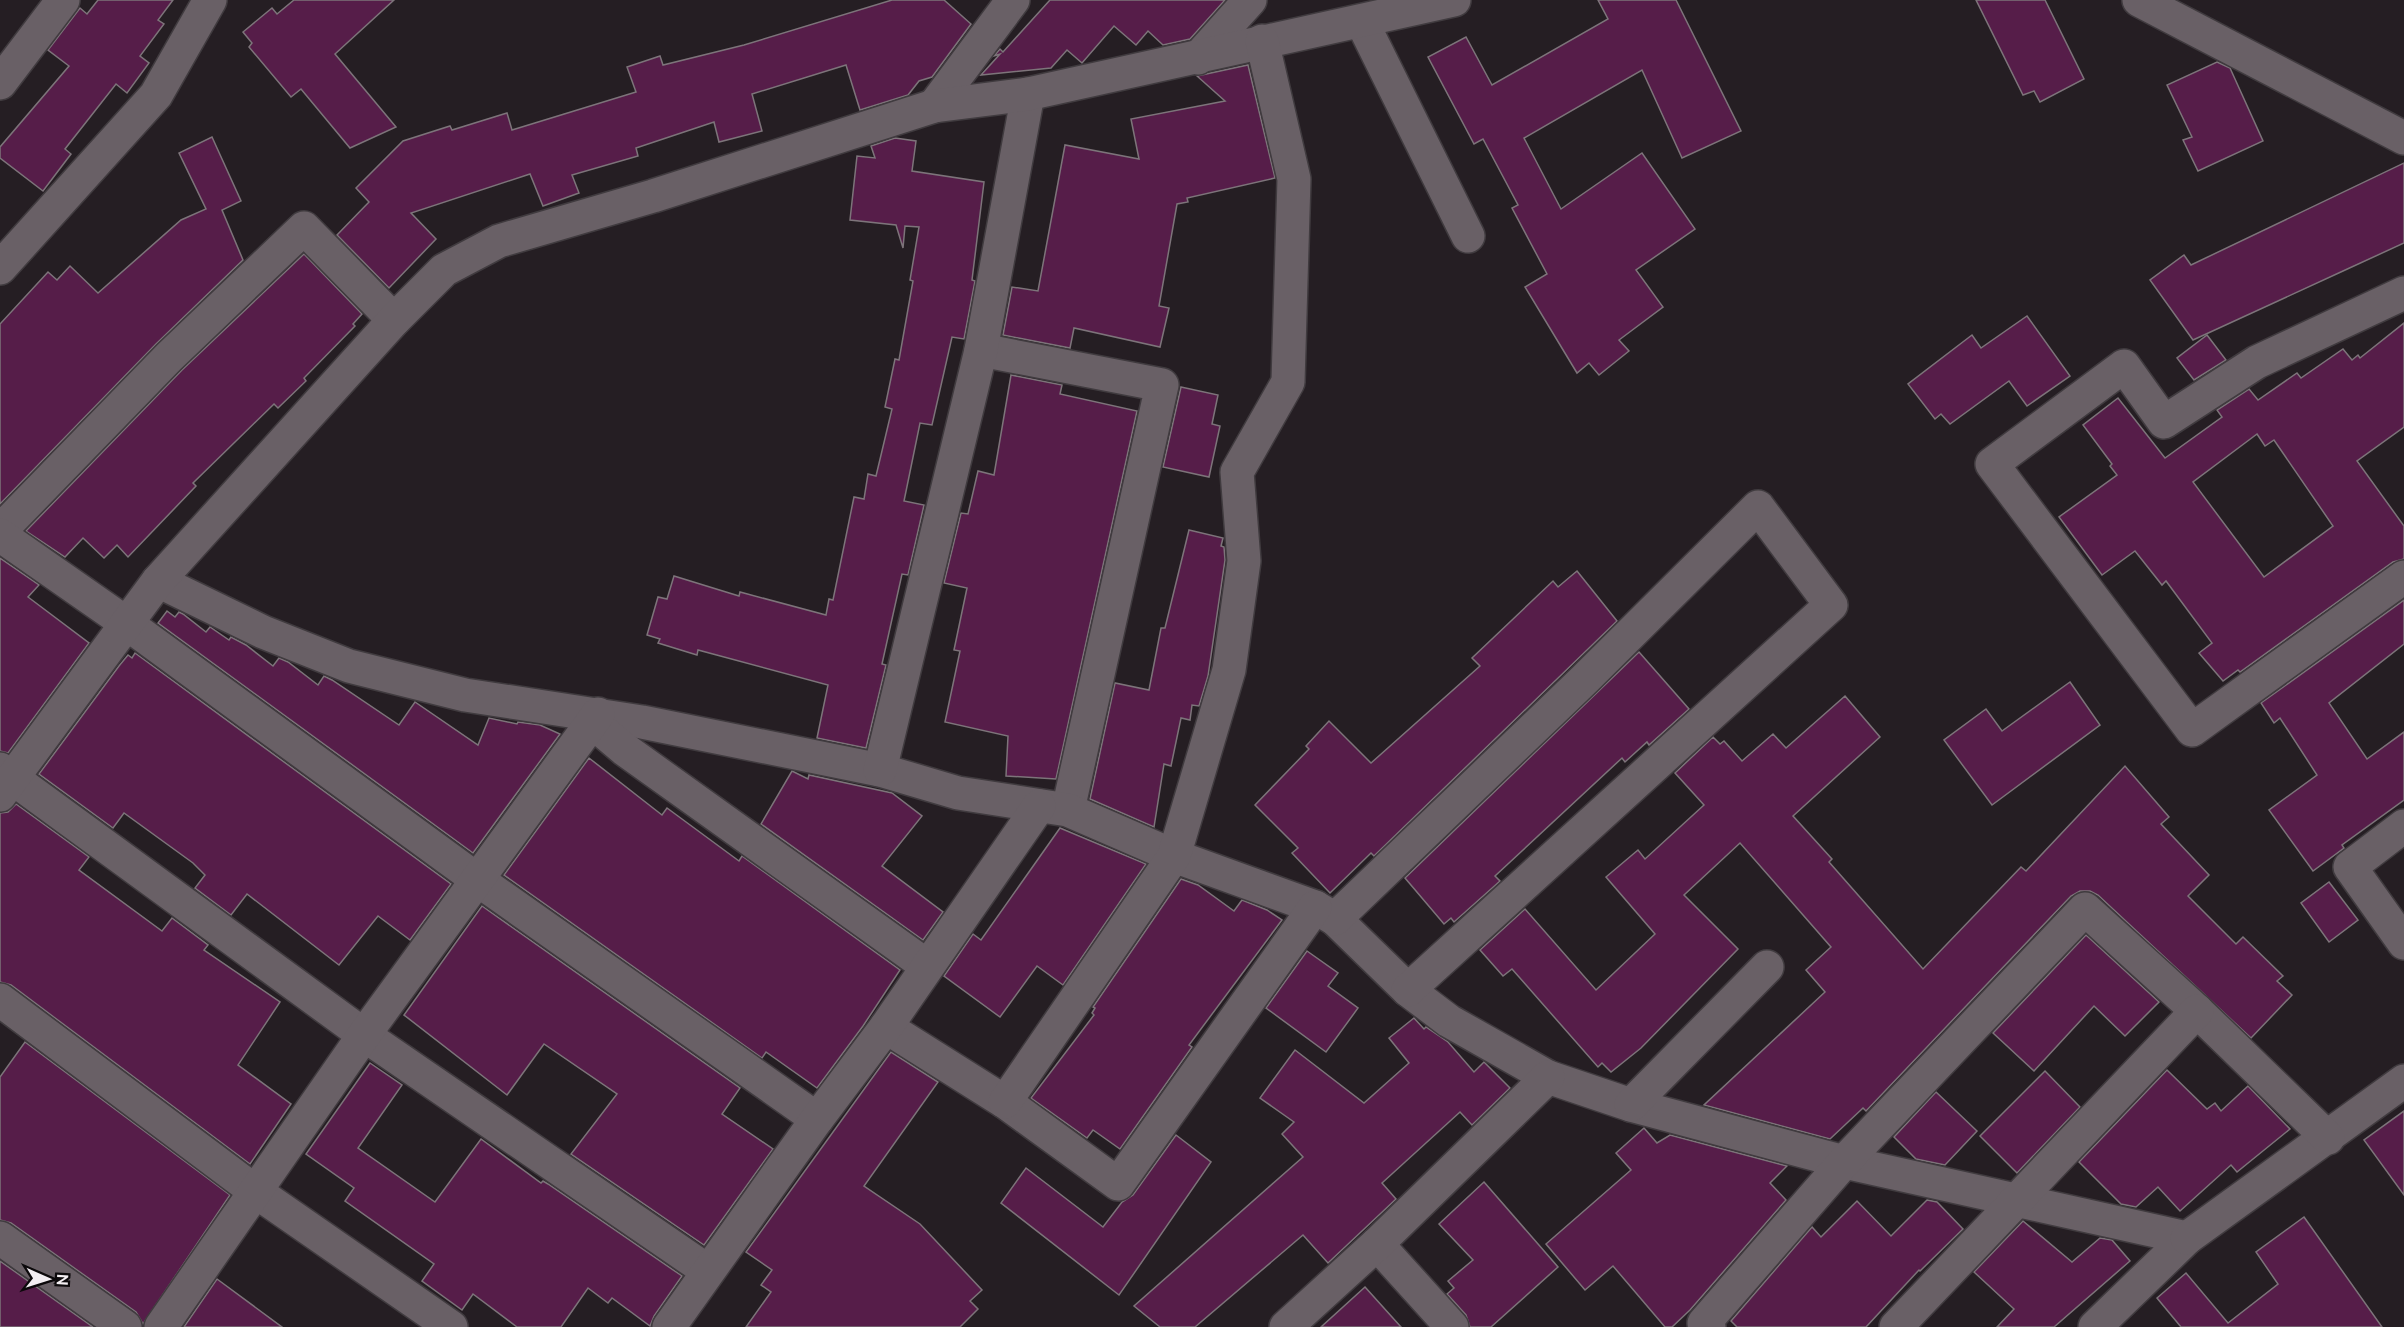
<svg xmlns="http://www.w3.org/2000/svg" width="2404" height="1327" font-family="Ubuntu,sans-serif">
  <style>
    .building { fill: #561d49; stroke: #7d747a; stroke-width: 1.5; fill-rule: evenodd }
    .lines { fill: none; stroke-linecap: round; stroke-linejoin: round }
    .minor-casing { stroke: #403b3f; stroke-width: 36 }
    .minor { stroke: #696066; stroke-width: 33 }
  </style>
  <rect width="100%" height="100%" fill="#251e23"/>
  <g class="building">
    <polygon points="98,0 173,0 158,20 164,24 140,56 149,63 127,93 116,84 65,149 71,154 43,191 0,158 0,147 69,66 48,50 80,8 87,14"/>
    <polygon points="294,0 394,0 335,54 396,127 350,148 301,89 291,97 249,47 252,43 243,32 272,8 277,14"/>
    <polygon points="892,0 944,0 971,24 932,77 919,81 908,95 860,110 846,65 752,94 762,131 719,142 714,122 636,148 638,156 572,175 579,193 543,206 530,174 411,213 436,239 389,288 337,235 369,202 356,188 403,141 450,126 452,130 507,113 512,130 636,92 627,67 660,56 663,65 744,45"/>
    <polygon points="1050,0 1225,0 1190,39 1163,45 1148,31 1136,45 1114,26 1082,63 1067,50 1051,68 981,75 1000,54 994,56 1000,49 1003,52"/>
    <polygon points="1598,0 1676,0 1741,131 1682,158 1642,70 1524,138 1561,209 1642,153 1695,229 1636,270 1663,307 1619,340 1629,351 1599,375 1589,363 1577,373 1525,287 1547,274 1512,208 1518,205 1483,139 1474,144 1428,57 1466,37 1492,85 1608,19"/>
    <polygon points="1976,0 2045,0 2084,79 2040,102 2034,91 2023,95"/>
    <polygon points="2217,62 2230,68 2263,141 2198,171 2183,140 2192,137 2167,85"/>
    <polygon points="1248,65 1275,178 1187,198 1188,202 1177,204 1159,306 1169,308 1160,347 1074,328 1070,348 1003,335 1012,287 1038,291 1065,145 1139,159 1131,119 1225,101 1197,76"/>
    <polygon points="212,137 241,201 222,210 243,260 156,344 0,504 0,324 48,272 57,280 70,266 98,293 181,220 206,209 179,153"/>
    <polygon points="895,138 916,141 912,171 984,182 972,280 975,281 964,339 952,337 932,425 920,423 904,501 924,505 908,575 902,574 882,664 886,665 866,748 817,738 828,685 698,650 697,655 658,643 660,639 647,635 658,597 667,599 674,576 739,596 740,592 826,615 829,599 833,600 854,497 864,499 868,474 876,476 892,409 885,407 895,359 899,360 913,281 910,280 919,227 905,226 903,248 896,225 850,220 857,156 875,158 871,146"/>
    <polygon points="2404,163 2404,243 2343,271 2193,340 2150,280 2184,255 2191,265"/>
    <polygon points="304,254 362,314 353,324 355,326 304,378 306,381 278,408 274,404 193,483 196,486 128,557 117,545 104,558 83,538 65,557 26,531 182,370"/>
    <polygon points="2027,316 2070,376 2027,406 2009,381 1950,424 1941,414 1935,419 1908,384 1972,335 1981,348"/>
    <path d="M 2404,323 L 2404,427 L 2357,461 L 2404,526 L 2404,559 L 2393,562 L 2240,672 L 2238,670 L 2223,681 L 2199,653 L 2212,643 L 2166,581 L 2162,585 L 2135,551 L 2102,575 L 2059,517 L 2117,475 L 2110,466 L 2112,464 L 2083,425 L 2118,398 L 2165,458 L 2222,417 L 2217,410 L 2249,389 L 2258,400 L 2297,373 L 2301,378 L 2343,349 L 2352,360 L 2358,355 L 2360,358 ZM 2257,434 L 2265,446 L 2274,440 L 2333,526 L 2264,577 L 2193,482 Z"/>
    <polygon points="2207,335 2226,360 2194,380 2177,358"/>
    <polygon points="1011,375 1062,385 1060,394 1137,411 1056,779 1006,776 1008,736 945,722 960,651 954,650 967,588 944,583 961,513 968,514 978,471 994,475"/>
    <polygon points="1181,387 1218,395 1212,424 1220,426 1209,477 1163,467"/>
    <polygon points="1189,530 1223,538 1221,546 1224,547 1225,560 1208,676 1199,706 1192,705 1190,720 1181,718 1171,766 1164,764 1154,827 1090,799 1115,683 1149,690 1161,628 1165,628"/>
    <polygon points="0,558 39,585 28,597 89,643 8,753 0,751"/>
    <polygon points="1577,571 1617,621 1374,856 1371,853 1330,893 1292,853 1298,848 1255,805 1309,749 1306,746 1329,721 1371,763 1480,666 1472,658 1553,581 1558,587"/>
    <polygon points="2404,600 2404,644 2329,703 2367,759 2404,732 2404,800 2342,845 2344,848 2313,871 2269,810 2317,775 2280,718 2274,723 2261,703"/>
    <polygon points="167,611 175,617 179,612 183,614 206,632 210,627 229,640 231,637 246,645 273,666 279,658 288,662 318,685 324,676 332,680 399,725 415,702 478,745 489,718 517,724 518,722 540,725 560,734 473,853 158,623"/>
    <polygon points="1639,652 1689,709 1649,745 1647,742 1625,762 1622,758 1495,876 1500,881 1454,922 1451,918 1444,924 1405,878"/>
    <polygon points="135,653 451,884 410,940 378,916 339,965 247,894 231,915 195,888 205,875 193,863 124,813 113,828 39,774 119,666 128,655 132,658"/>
    <polygon points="2070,682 2100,725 1992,805 1944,740 1986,709 2002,731"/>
    <polygon points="1845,696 1880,737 1793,816 1832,859 1829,862 1923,969 2021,867 2026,871 2125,766 2169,817 2161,824 2209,875 2188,896 2236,944 2243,937 2283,976 2277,981 2292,995 2251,1038 2098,895 2090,891 2080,891 2071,896 1866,1111 1863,1108 1830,1139 1704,1105 1825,992 1806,970 1831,947 1740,843 1684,895 1738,949 1641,1048 1611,1072 1602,1063 1598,1067 1512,969 1503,976 1480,950 1525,909 1596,990 1655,934 1606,877 1638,850 1645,859 1704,805 1675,773 1713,737 1720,744 1724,741 1742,761 1773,734 1786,748"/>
    <polygon points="589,758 662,815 667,808 739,861 742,856 900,970 863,1026 817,1088 766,1052 762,1058 504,875"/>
    <polygon points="792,771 808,779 809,775 892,793 922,816 882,866 943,912 923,940 761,824"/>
    <polygon points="16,804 89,857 79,870 162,931 172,918 208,945 204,950 280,1002 238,1065 291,1104 250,1164 11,985 0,982 0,813 8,812"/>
    <polygon points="1060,828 1146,864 1063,985 1037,966 1000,1017 944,976 973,934 981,940"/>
    <polygon points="1181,879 1198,885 1234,911 1242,900 1267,910 1282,920 1189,1045 1192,1047 1120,1149 1093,1130 1087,1138 1031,1098 1094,1015 1092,1013 1095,1008 1093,1007"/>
    <polygon points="2329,882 2358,920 2329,942 2301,903"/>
    <polygon points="482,906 740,1088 722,1114 773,1149 704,1245 571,1154 617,1094 544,1044 507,1095 404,1015"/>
    <polygon points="2086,935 2159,1002 2125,1036 2094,1006 2034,1071 1993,1033"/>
    <polygon points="1307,951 1338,973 1328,986 1358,1008 1326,1052 1266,1008"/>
    <polygon points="1414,1018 1424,1029 1426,1027 1448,1042 1474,1072 1484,1062 1510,1088 1472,1125 1460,1112 1382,1183 1396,1199 1328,1263 1303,1235 1195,1327 1160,1327 1134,1306 1303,1157 1282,1134 1294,1122 1260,1098 1295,1050 1364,1103 1409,1063 1389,1038"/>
    <polygon points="25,1042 230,1195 143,1324 136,1312 11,1223 0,1220 0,1077"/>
    <polygon points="891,1052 938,1082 864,1186 920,1224 982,1290 970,1301 978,1309 960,1327 746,1327 771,1292 761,1285 772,1270 746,1252"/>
    <polygon points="370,1063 402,1085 358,1148 435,1202 481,1139 541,1183 543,1181 548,1184 682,1276 654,1316 650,1326 612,1298 608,1303 588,1288 561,1327 517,1327 473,1294 462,1310 422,1281 434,1264 345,1201 354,1188 306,1154"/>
    <polygon points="2167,1070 2207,1109 2215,1103 2221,1111 2248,1086 2290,1129 2237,1172 2231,1165 2180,1211 2158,1187 2136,1207 2121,1204 2079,1162"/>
    <polygon points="2045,1071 2080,1107 2017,1173 1980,1136"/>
    <polygon points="1936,1092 1977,1131 1945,1165 1916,1159 1894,1137"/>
    <polygon points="2404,1111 2404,1195 2364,1140"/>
    <polygon points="1644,1128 1657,1143 1670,1135 1787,1166 1770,1183 1786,1200 1690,1310 1672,1327 1665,1327 1613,1266 1585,1290 1546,1244 1631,1170 1616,1153"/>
    <polygon points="1176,1135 1211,1162 1119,1295 1001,1203 1026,1168 1103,1227 1122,1202 1133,1195"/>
    <polygon points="1484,1182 1558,1267 1491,1327 1470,1327 1466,1315 1447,1294 1454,1288 1448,1281 1473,1260 1439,1224"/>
    <polygon points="1927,1200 1937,1202 1963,1229 1920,1271 1919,1270 1866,1327 1737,1327 1731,1321 1812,1227 1821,1237 1857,1201 1891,1236"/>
    <polygon points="2304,1217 2382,1327 2181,1327 2157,1298 2186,1273 2228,1323 2278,1284 2256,1252"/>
    <polygon points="2023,1221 2072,1262 2100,1238 2112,1240 2130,1261 2054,1327 1997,1327 2014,1309 1974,1272"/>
    <polygon points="0,1261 93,1327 0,1327"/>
    <polygon points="217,1279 282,1327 184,1327"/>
    <polygon points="1365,1287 1401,1327 1321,1327"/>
  </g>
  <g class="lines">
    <defs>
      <g id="minor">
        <polyline points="2139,0 2404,138"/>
        <polyline points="1362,22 1468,236"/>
        <polyline points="1198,58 1250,0"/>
        <polyline points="0,83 63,0"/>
        <polyline points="934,106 1013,0"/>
        <polyline points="0,268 156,95 210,0"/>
        <polyline points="2404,293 2257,362 2164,422 2124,366 1992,464 2192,730 2404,577"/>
        <polyline points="981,350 1162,385 1068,810"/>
        <polyline points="0,531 169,357 304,228 394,320"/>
        <polyline points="0,535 126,623 475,878 817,1119"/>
        <polyline points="158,581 263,632 349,666 465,695 642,722 880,770 958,793 1068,810 1174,856 1315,907 1335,919 1408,990 1449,1021 1548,1077 1631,1105 1844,1162 2187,1238 2095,1327"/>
        <polyline points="592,722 624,749 927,966"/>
        <polyline points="0,769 364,1035 708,1271"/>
        <polyline points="880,770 981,350 1028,94"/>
        <polyline points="0,795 158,581 394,320 444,270 499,241 653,196 934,106 1028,94 1454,0"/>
        <polyline points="2404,826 2350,867 2404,943"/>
        <polyline points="1335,919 1585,679 1758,507 1831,605 1408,990"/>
        <polyline points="0,1000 255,1191 451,1327"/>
        <polyline points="886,1027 1005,1102 1118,1184 1315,907"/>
        <polyline points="1005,1102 1174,856 1229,670 1244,561 1237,472 1288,382 1294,179 1262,41"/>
        <polyline points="1631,1105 1767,967"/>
        <polyline points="0,1238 125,1327"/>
        <polyline points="2187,1238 2404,1081"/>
        <polyline points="1377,1244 1452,1327"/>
        <polyline points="161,1327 364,1035 598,714"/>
        <polyline points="669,1327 817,1119 886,1027 1039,806"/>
        <polyline points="1286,1327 1377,1244 1548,1077"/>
        <polyline points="1709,1327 1704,1323 1844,1162 2085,909 2197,1011 2328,1138"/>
        <polyline points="1896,1327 2197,1011"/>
      </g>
    </defs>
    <use href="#minor" class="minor-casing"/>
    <use href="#minor" class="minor"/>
  </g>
  <g transform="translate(48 1279) rotate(93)" stroke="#0c090b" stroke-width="4.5" paint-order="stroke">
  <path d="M0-4.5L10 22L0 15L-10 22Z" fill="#f3eef2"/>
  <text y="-9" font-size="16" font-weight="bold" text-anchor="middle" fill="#f3eef2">N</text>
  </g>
</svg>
